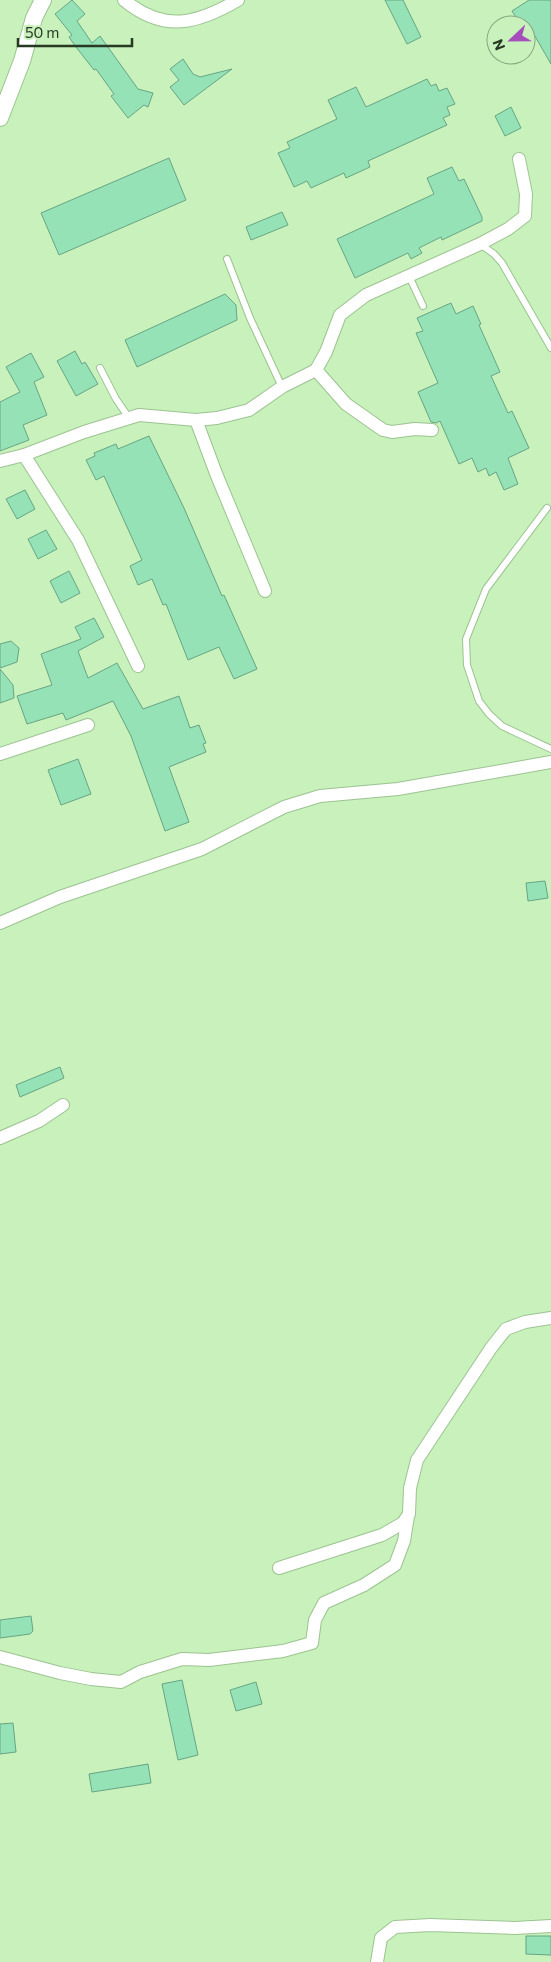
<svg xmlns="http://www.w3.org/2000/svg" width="551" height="1962" font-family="Commissioner,sans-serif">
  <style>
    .building { fill: #95e2b7; stroke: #67a583 }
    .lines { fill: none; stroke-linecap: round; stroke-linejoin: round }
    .service-casing { stroke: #9cc391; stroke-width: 8 }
    .minor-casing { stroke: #9cc391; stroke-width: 14 }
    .tertiary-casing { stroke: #9cc391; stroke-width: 18 }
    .service { stroke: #fff; stroke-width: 6 }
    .minor { stroke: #fff; stroke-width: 12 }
    .tertiary { stroke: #fff; stroke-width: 16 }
  </style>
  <rect width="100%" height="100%" fill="#c8f1bc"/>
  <g class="building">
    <polygon points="72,0 85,14 77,21 92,43 100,36 138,89 153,93 148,107 144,105 128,118 111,96 114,94 96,69 94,70 76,47 69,37 72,35 55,14"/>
    <polygon points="385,0 403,0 421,37 407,44"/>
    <polygon points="529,0 551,0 551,64 532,31 527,34 526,25 521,25 512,11"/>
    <polygon points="183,59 193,74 200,77 232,69 184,105 170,87 179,80 170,69"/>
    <polygon points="427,79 431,86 436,84 439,91 447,88 455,104 447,107 450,115 443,118 447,125 368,161 370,167 346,178 344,173 311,188 307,181 294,187 278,153 290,148 287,142 337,119 328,100 356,87 366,107"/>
    <polygon points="511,107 521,128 505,136 495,116"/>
    <polygon points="169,158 186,200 59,255 41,213"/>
    <polygon points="452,167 459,181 464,179 482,217 482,221 442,240 441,237 419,248 422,253 411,259 408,253 355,278 337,239 434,194 427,178"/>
    <polygon points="282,212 288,225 251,240 246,227"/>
    <polygon points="225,294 236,305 237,320 137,367 125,340"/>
    <polygon points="451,303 456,314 473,306 481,324 479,325 500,372 491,376 508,413 512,411 529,448 508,458 518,484 504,490 496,472 489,476 486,468 478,472 472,458 459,464 440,421 436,423 431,422 418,392 438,383 416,333 423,331 417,318"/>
    <polygon points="75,351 82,364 85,362 98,384 76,396 57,361"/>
    <polygon points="31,353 44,377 34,382 47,415 23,425 29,440 0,451 0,402 20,392 6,367"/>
    <polygon points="149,436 184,508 222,596 224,595 257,669 234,679 219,647 188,660 166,604 163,605 152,579 138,585 130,566 142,560 104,476 96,480 86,460 95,456 94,453 116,444 118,449"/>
    <polygon points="25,490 35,509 17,519 6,499"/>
    <polygon points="46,530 57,549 38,559 28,539"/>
    <polygon points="69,571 80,593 61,603 50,581"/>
    <polygon points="94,618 104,637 78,651 88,678 117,663 143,709 179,696 190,728 199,725 206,743 203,744 206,752 169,767 189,822 165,831 131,736 113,701 66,720 63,713 27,724 17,696 52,685 41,654 81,639 75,627"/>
    <polygon points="11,641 19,648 17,662 0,668 0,644"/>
    <polygon points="0,669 13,685 14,698 0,703"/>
    <polygon points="78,759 91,794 61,805 48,770"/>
    <polygon points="545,881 548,898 528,901 526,883"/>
    <polygon points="60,1067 64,1078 20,1097 16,1085"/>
    <polygon points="31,1616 33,1631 30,1634 0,1638 0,1620"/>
    <polygon points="182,1680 198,1755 178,1760 162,1684"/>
    <polygon points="256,1682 262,1704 236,1711 230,1690"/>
    <polygon points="13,1723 16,1752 0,1754 0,1724"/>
    <polygon points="148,1764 151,1783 92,1792 89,1774"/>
    <polygon points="526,1936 551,1936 551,1955 526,1954"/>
  </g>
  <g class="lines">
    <defs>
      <g id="service">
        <polyline points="480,244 494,254 502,263 551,348"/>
        <polyline points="227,259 250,318 282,387"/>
        <polyline points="409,276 423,306"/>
        <polyline points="100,368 116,399 129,418"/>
        <polyline points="547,508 486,589 466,639 467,665 479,701 489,714 502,726 551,749"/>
      </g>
      <g id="minor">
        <path d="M 124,0 C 164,33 197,24 238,0"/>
        <polyline points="316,370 346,404 383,430 392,432 415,429 432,430"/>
        <polyline points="196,420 217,476 265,591"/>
        <polyline points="24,455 78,540 138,666"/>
        <polyline points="0,461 24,455 84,432 139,415 196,420 217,418 249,410 282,387 316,370 326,352 340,315 366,295 480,244 508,229 525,216 526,194 519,159"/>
        <polyline points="0,754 88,725"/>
        <polyline points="0,923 60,897 202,849 284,807 320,796 398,789 551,762"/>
        <polyline points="0,1138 39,1121 63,1105"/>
        <polyline points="279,1568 382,1535 403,1523 409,1514 410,1488 417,1460 491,1348 506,1329 525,1322 551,1318"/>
        <polyline points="0,1657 60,1673 91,1679 121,1682 140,1672 182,1659 209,1660 283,1651 312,1643 315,1620 324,1603 364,1585 395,1565 404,1541 408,1516"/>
        <polyline points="377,1962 381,1938 395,1927 430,1925 515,1928 551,1926"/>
      </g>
      <polyline id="tertiary" points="0,118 22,61 34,18 43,0"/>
    </defs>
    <use href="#service" class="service-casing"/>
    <use href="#minor" class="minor-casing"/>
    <use href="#tertiary" class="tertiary-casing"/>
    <use href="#service" class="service"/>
    <use href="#minor" class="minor"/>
    <use href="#tertiary" class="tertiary"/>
  </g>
  <g transform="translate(511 40) rotate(248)"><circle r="24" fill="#c8f1bc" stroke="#88a77f"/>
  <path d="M0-4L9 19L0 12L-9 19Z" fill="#a64fbc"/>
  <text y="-8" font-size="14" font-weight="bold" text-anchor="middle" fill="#273823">N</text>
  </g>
  <path d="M18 38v8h114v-8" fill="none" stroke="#273823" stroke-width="2.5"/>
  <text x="25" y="38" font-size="15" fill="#273823" stroke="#c8f1bc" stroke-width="4" paint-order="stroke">50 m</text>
</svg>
